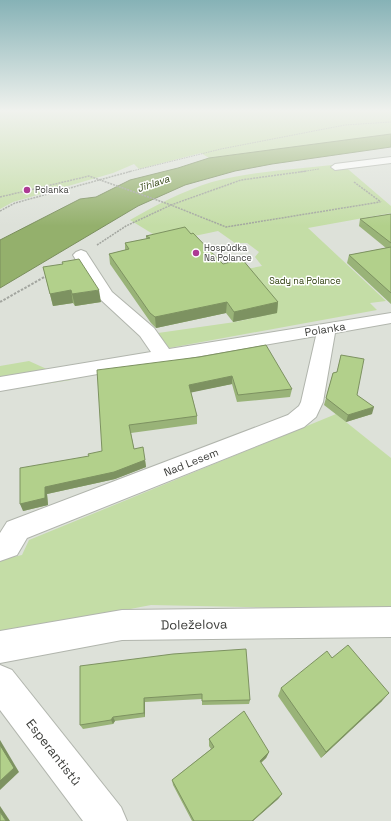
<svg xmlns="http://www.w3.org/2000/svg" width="391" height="821" font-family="'Space Grotesk',sans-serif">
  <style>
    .green { fill: #c4dda6 }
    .water { fill: #94b06c; stroke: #7a8e5d }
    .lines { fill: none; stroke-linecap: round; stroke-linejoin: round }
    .lane-casing { stroke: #b1b5ad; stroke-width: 2 }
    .street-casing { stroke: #b1b5ad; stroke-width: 2 }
    .path-far2 { stroke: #a2a59f; stroke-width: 1; stroke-dasharray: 1.5 1; stroke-linecap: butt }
    .path-far1 { stroke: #a2a59f; stroke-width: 1.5; stroke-dasharray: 2 1; stroke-linecap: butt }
    .path { stroke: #a2a59f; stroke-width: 2; stroke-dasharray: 2.5 1.5; stroke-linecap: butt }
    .lane { fill: #fff; fill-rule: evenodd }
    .street { fill: #fff; fill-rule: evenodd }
    .wall { fill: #99b378 }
    .shaded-wall { fill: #7d9261 }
    .building { fill: #b2d08b; stroke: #7d9261 }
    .poi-dot { fill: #ad3a94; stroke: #fff; stroke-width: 1.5 }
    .labels { text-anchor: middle; stroke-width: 3; stroke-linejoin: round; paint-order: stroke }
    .far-poi-label { font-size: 9px; fill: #3c3d3a; stroke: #fff; text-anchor: start }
    .far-park-label { font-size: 9px; fill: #2a3b08; stroke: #fff }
    .far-water-label { font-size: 10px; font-style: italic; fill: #384b1a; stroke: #fff }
    .street-label { font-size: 11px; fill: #3c3d3a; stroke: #fff }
    .near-street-label { font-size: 13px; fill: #3c3d3a; stroke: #fff }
  </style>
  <rect width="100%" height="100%" fill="#dde1d9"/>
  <g class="green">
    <polygon points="0,111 391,111 391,134 209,158 201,153 139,169 134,164 113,173 13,202 0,209"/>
    <path d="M 342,164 L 391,206 L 391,213 L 308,228 L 386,301 L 370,303 L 377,310 L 169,348 L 158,333 L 235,322 L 276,313 L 241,270 L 262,266 L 255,257 L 259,252 L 247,243 L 235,243 L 218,231 L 166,242 L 130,220 C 156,205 183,191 212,182 C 253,171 299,169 342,164 Z"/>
    <polygon points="29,361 71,380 0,391 0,366"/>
    <polygon points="336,414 391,458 391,610 151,605 0,634 0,560 22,555 29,540"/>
  </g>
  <polygon class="water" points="391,134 391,147 272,164 235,171 185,185 138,206 0,288 0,240 80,199 96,197 130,180 178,168 209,158"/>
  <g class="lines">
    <defs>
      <polygon id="lane" points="391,157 391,163 335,170 331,167 335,164"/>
      <g id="street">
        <polygon points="81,250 86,252 112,292 154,328 169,349 391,313 391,323 335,333 323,402 316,417 304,427 27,538 17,555 0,561 0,533 7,522 288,415 299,406 301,402 316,336 0,391 0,377 151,352 140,336 100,299 73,255 76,252"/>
        <polygon points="391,607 391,637 122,640 0,663 0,631 122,610"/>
        <polygon points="0,665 12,670 121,807 127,821 83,821 0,710"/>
      </g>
    </defs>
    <use href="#lane" class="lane-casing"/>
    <use href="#street" class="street-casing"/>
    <g class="path-far2">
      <polyline points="128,172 221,149 345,125 391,122"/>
      <polyline points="300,172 319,169"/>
    </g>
    <g class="path-far1">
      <polyline points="354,182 381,202"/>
      <polyline points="0,197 89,176 171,205 226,227 380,202"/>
      <polyline points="0,211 15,203 132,171"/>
      <polyline points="97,245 126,226 171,205 241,180 307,171"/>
    </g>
    <polyline class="path" points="0,302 48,275"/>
    <use href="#lane" class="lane"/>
    <use href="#street" class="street"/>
  </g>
  <g class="wall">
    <polygon points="391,214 391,304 347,263 349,255 386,248 359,226 360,219"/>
    <polygon points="191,234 223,264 278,302 277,313 233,322 226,313 156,328 151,323 110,264 109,254 125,250 125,243 146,239 146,236"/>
    <polygon points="43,267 101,302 75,306 73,303 53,306"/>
    <polygon points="341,355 357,395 372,414 346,422 324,405 333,373 337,372"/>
    <polygon points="199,357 292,389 290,397 237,402 232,384 191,392 197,416 197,424 131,433 134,449 145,460 146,467 115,479 47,494 48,505 23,511 89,456 102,451"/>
    <polygon points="332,658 382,701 321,758 278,696 281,688"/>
    <polygon points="80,666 250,700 249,704 202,705 202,699 145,702 145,717 115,721 113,724 83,729 80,725"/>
    <polygon points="209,739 269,752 266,758 261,763 282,794 278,799 253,821 192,821 173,785 172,780 211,749 209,746"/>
  </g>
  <g class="shaded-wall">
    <polygon points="71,290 73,303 53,306 50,294"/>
    <polygon points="99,290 101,302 75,306 72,294"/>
    <polygon points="227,302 226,313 156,328 155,317"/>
    <polygon points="278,302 277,313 233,322 234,312"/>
    <polygon points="232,376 232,384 189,393 189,385"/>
    <polygon points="374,407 372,414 346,422 348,415"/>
    <polygon points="145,460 146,467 115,479 47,494 48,505 23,511 20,504 45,487"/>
    <polygon points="389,693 382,701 321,758 326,752"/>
    <polygon points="144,698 145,702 145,717 144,713"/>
    <polygon points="113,717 115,721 113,724 111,720"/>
    <polygon points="0,740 19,772 0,790"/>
    <polygon points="269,752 266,758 257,766 260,761"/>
    <polygon points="282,794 278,799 253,821 252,821"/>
    <polygon points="0,806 10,821 6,821 0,812"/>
  </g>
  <g class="building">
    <polygon points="391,214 391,243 360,219"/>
    <polygon points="185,227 191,234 193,233 223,264 242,259 278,302 234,312 227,302 155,317 150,313 109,254 129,249 125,243 150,238 146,236"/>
    <polygon points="391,247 391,293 349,255"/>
    <polygon points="79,259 99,290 72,294 71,290 50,294 43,267 63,264 62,262"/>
    <polygon points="266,345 292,389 238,395 232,376 189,385 197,416 129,425 134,449 143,447 145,460 114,472 45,487 45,498 20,504 20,468 89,456 88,454 102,451 97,370 199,357"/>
    <polygon points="341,355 364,359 357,395 374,407 348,415 326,398 333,373 337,372"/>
    <polygon points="348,645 389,693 326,752 281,688 327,651 332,658"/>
    <polygon points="246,649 250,700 202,701 202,694 144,698 144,713 113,717 111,720 80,725 80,666 173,654"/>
    <polygon points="244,711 269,752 260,761 282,794 252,821 194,821 172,780 214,747 209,739"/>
    <polygon points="0,745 14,768 0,781"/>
    <polygon points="0,812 6,821 0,821"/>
  </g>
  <linearGradient id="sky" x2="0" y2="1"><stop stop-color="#86b2b6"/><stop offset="0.49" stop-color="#f0f2ee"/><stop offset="1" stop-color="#f0f2ee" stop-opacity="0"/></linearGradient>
  <rect width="391" height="226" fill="url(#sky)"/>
  <g class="poi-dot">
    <circle cx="27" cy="190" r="4"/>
    <circle cx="196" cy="253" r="4"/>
  </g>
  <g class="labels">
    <g class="far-poi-label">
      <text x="35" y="193">Polanka</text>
      <text x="204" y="251">Hospůdka<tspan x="204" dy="10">Na Polance</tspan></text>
    </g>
    <g class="far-park-label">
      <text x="305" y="284">Sady na Polance</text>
    </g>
    <g class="far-water-label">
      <text transform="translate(153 183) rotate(-19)" y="4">Jihlava</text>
    </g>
    <g class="street-label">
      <text transform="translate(325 329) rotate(-9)" y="4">Polanka</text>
      <text transform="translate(191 462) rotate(-22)" y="4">Nad Lesem</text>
    </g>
    <g class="near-street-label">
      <text transform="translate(194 624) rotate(-1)" y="5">Doleželova</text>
      <text transform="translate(54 752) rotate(52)" y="5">Esperantistů</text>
    </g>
  </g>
</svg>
